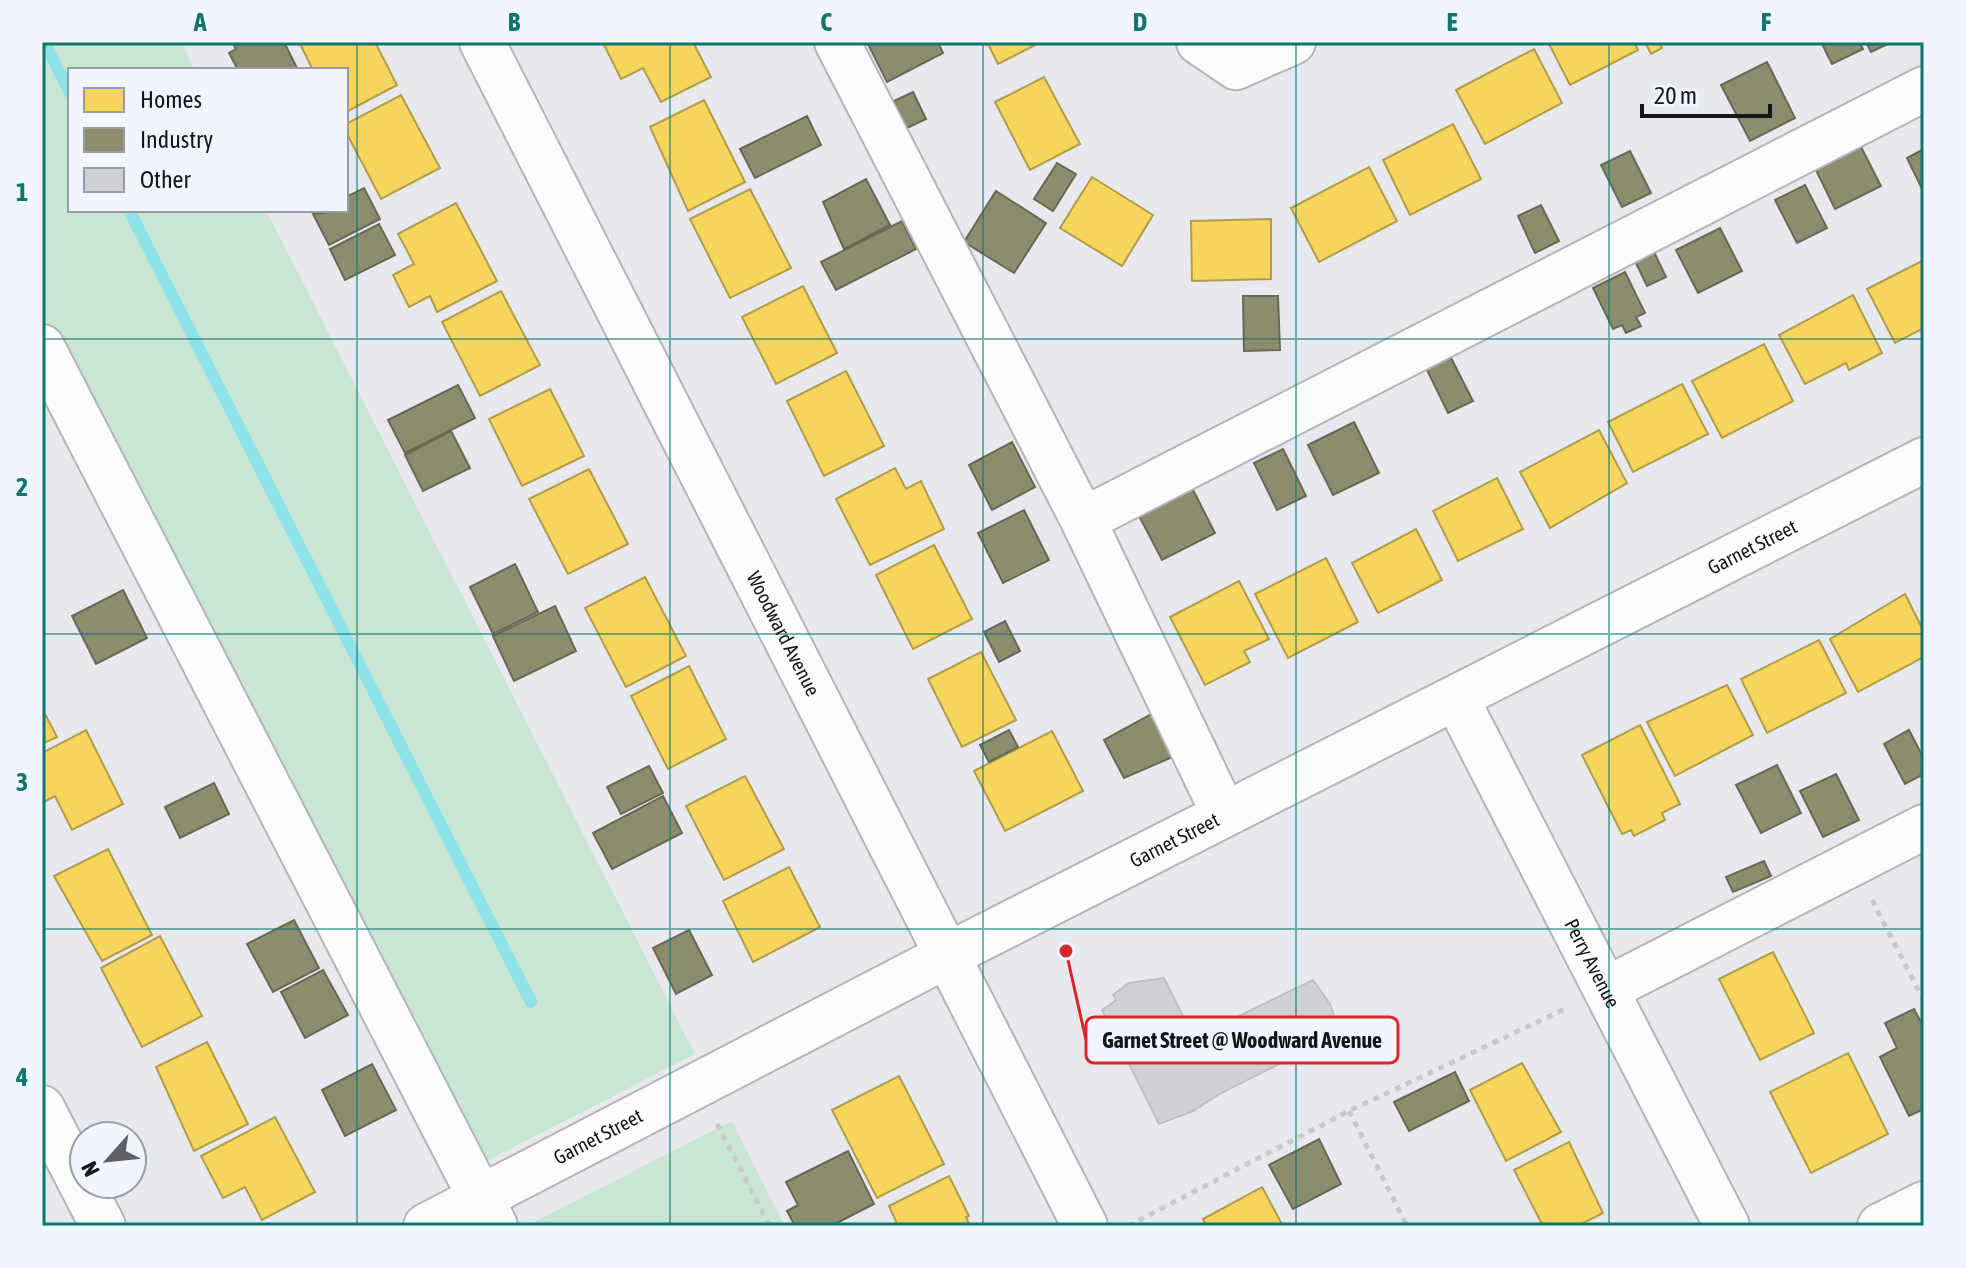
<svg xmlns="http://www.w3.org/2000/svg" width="1966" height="1268" font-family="'Asap Condensed',sans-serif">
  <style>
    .green { fill: #c9e5d4 }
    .homes { fill: #f6d55c; stroke: #b29c48; stroke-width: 2 }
    .industry { fill: #8c8c6e; stroke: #686954; stroke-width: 2 }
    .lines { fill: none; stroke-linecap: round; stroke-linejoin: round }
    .stream { stroke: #8ee3e8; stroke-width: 12 }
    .building { fill: #cfd1d5; stroke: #c0c1c5; stroke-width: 2 }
    .minor-casing { stroke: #b3b5b9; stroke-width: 48 }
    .path { stroke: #c8c9cb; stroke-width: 5; stroke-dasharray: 6 6; stroke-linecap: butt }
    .minor { stroke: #fbfcfc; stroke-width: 44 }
    .grid { fill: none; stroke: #0f766e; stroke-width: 2; stroke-opacity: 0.55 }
    .labels { text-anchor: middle; stroke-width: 8; stroke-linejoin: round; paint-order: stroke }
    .street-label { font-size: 20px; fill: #151619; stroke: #f1f5fe }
    .leader { fill: none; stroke: #d62828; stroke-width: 3 }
    .callout-dot { fill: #d62828; stroke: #f1f5fe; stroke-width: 3 }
    .callout { fill: #f1f5fe; stroke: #d62828; stroke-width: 3 }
    .callout-label { font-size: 22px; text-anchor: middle; font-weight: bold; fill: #151619 }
    .neatline { fill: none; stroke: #0f766e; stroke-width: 3 }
    .grid-label { font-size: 26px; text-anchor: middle; font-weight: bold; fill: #0f766e }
  </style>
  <rect width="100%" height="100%" fill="#e7e9ee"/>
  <g class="green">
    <polygon points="42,42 181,42 195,70 70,70 70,210 266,210 695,1054 467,1171 42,347"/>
    <polygon points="732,1121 785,1226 526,1226"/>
  </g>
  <g class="homes">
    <polygon points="299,42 375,42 397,85 346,112 346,70 313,70"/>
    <polygon points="693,42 711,77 661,102 643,68 621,79 603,43"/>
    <polygon points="987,42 1041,42 998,64"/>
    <polygon points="1548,42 1634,42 1638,50 1570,85"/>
    <polygon points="1645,42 1659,42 1662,48 1651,54"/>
    <polygon points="1534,49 1562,103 1485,144 1456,90"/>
    <polygon points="1044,77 1080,144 1030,170 995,102"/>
    <polygon points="401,95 440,168 381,199 346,132 346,124"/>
    <polygon points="704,100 745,182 688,211 650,127"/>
    <polygon points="1453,124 1481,179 1410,215 1383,160"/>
    <polygon points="1369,167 1397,221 1319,262 1291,208"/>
    <polygon points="1092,177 1153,215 1122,266 1060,228"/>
    <polygon points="750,189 791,268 730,298 690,219"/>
    <polygon points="456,203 497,281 437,312 430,296 409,307 393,275 414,264 398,234"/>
    <polygon points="1271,219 1271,279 1192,281 1191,221"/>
    <polygon points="1924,260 1924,328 1895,343 1867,289"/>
    <polygon points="803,286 837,353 776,384 742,317"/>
    <polygon points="501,291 540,365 480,396 442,322"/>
    <polygon points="1853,295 1882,353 1849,370 1846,363 1805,384 1779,335"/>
    <polygon points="1764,344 1793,401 1722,438 1692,381"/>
    <polygon points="846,371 884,446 824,476 787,401"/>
    <polygon points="1682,384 1708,434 1633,472 1608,422"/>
    <polygon points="550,389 584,456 522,486 489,419"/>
    <polygon points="1599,430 1627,483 1550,528 1520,472"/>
    <polygon points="895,468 906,489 921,481 944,529 870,565 836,499"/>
    <polygon points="589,469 628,544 568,574 529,499"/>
    <polygon points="1497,478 1523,529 1458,561 1433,511"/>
    <polygon points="1416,529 1442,580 1378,613 1352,563"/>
    <polygon points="934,545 972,619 913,649 876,575"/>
    <polygon points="1326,558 1358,622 1288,658 1255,594"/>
    <polygon points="645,577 686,656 626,687 585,608"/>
    <polygon points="1239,581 1269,639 1244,651 1250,662 1205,685 1170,617"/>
    <polygon points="1905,594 1924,632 1924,657 1858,692 1830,639"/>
    <polygon points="1819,640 1846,693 1767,733 1741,679"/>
    <polygon points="981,652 1016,720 962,747 928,679"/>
    <polygon points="689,666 726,739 668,769 631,696"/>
    <polygon points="1727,685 1753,735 1675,776 1647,722"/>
    <polygon points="42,708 57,737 42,744"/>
    <polygon points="1640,725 1680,804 1662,813 1665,820 1634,836 1631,830 1622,834 1582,755"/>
    <polygon points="86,730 123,804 72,830 55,796 42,803 42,753"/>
    <polygon points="1052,731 1083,791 1005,831 974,771"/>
    <polygon points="745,776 784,849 724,880 686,806"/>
    <polygon points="108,849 152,935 102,961 54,876"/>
    <polygon points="789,867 820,927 753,962 723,901"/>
    <polygon points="160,936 202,1016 142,1047 101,968"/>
    <polygon points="1773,952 1814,1033 1760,1060 1719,979"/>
    <polygon points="207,1042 248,1124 194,1151 156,1067"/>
    <polygon points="1848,1053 1888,1134 1811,1173 1770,1092"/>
    <polygon points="1522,1063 1561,1132 1506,1161 1470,1090"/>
    <polygon points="899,1076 944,1164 877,1198 832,1110"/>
    <polygon points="275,1117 315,1192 262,1220 245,1187 223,1198 201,1156"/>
    <polygon points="1569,1142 1603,1213 1578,1226 1543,1226 1514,1170"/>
    <polygon points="949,1176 969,1216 966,1217 970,1226 898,1226 889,1206"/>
    <polygon points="1262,1187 1283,1226 1206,1226 1203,1219"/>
  </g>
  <g class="industry">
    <polygon points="232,42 284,42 297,68 238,70 229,53 236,49"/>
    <polygon points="867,42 938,42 943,53 887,82"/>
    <polygon points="1821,42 1859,42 1863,49 1832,64"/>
    <polygon points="1866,42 1892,42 1871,52"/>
    <polygon points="1767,62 1795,118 1750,141 1721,85"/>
    <polygon points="913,92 926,119 907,128 894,101"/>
    <polygon points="807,116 821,145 755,178 740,149"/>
    <polygon points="1858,141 1881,186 1835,209 1813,164"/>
    <polygon points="1924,149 1924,193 1907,158"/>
    <polygon points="1630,151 1651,193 1622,207 1601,165"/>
    <polygon points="1057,163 1076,174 1053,211 1034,199"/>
    <polygon points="866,179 890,225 844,249 823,202"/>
    <polygon points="1805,185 1827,228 1797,243 1775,200"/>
    <polygon points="364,188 380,219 329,245 313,214 346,210 346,197"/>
    <polygon points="996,191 1046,223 1014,273 964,242"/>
    <polygon points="1541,205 1559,241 1535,253 1518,216"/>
    <polygon points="902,221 916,249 836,290 821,262"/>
    <polygon points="379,224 395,255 345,280 330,249"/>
    <polygon points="1720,228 1742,271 1698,293 1676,250"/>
    <polygon points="1654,252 1666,277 1647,286 1635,261"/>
    <polygon points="1625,272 1645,313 1636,317 1641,326 1626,333 1622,325 1613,329 1593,288"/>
    <polygon points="1243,296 1278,296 1280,350 1244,351"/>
    <polygon points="1450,356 1473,401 1448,413 1426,368"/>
    <polygon points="458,385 475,418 405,453 388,420"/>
    <polygon points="1354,422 1379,473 1333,495 1308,445"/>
    <polygon points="451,431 470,468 423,491 405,455"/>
    <polygon points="1012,442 1035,487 992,510 969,465"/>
    <polygon points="1283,449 1306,496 1277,510 1254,463"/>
    <polygon points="1191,486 1215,533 1162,560 1138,514"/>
    <polygon points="1024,510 1049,560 1003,583 978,533"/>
    <polygon points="515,564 538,612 493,634 470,587"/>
    <polygon points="123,590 147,638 96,664 72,616"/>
    <polygon points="555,606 576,651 514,681 493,636"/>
    <polygon points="1005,621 1020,651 999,662 984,632"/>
    <polygon points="1155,712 1177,755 1124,778 1104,740"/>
    <polygon points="1009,730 1018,747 989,762 980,745"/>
    <polygon points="1909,730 1924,759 1924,774 1905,784 1884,744"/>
    <polygon points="1777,765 1801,813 1761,833 1736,785"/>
    <polygon points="649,766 663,793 621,814 607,787"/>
    <polygon points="1836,774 1859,820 1823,837 1800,791"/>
    <polygon points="214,783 229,814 180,838 165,807"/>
    <polygon points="663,796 682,833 612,869 593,833"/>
    <polygon points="1764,861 1771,876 1733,892 1726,877"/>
    <polygon points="294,920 319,968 273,992 247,944"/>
    <polygon points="689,930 712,975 676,994 653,948"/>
    <polygon points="323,970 348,1015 305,1038 281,992"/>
    <polygon points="1914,1009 1924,1028 1924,1109 1909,1116 1880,1057 1897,1048 1885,1023"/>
    <polygon points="372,1064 396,1110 345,1136 322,1090"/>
    <polygon points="1455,1072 1469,1101 1409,1131 1394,1102"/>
    <polygon points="1319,1139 1341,1184 1293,1209 1269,1165"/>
    <polygon points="848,1151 874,1204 831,1226 795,1226 787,1211 798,1205 786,1182"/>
  </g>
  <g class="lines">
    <g class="stream">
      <polyline points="44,42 70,93"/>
      <polyline points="129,210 531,1002"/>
    </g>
  </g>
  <polygon class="building" points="1164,978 1194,1038 1313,980 1330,1004 1340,1034 1221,1093 1193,1111 1159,1124 1102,1010 1116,1000 1113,995 1129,983"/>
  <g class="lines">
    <defs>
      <g id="minor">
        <path id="s1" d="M 482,42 L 1085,1226"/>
        <polyline points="837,42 1083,520 1224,814"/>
        <polyline points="1199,42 1236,67 1293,42"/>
        <polyline points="42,347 495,1226"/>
        <polyline points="1083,520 1924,89"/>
        <path id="s2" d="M 1457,700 L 1727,1226"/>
        <polyline points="1607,989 1924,827"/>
        <polyline points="42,1108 103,1226"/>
        <path id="s3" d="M 426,1226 L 946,956 L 1924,460"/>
        <polyline points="1880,1226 1924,1204"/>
      </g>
    </defs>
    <use href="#minor" class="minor-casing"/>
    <g class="path">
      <polyline points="1872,900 1924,1001"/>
      <polyline points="1349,1111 1407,1226"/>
      <polyline points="717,1124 770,1226"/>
      <polyline points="1128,1226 1349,1111 1567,1008"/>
    </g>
    <use href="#minor" class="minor"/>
  </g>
  <path class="grid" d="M 357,42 L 357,1226M 670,42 L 670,1226M 983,42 L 983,1226M 1296,42 L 1296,1226M 1609,42 L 1609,1226M 42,339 L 1924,339M 42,634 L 1924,634M 42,929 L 1924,929"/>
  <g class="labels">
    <g class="street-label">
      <text dy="7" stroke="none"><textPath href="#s3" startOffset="1490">Garnet Street</textPath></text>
      <text dy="7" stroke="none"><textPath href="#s1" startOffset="664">Woodward Avenue</textPath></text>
      <text dy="7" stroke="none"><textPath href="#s3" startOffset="842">Garnet Street</textPath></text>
      <text dy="7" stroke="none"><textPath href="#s2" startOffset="296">Perry Avenue</textPath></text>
      <text dy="7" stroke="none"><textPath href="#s3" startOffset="194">Garnet Street</textPath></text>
    </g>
  </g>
  <path class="leader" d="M1066 951L1086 1040"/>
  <circle class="callout-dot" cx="1066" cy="951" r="8"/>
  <rect class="callout" x="1086" y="1017" width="312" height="46" rx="8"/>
  <g class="callout-label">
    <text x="1242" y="1048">Garnet Street @ Woodward Avenue</text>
  </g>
  <rect width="1966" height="1268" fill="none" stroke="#f1f5fe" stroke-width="88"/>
  <rect x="68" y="68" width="280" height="144" fill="#f1f5fe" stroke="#999ca2" stroke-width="2"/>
  <rect x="84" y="88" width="40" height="24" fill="#f6d55c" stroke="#999ca2" stroke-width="2"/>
  <text x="140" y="108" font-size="24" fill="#151619">Homes</text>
  <rect x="84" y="128" width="40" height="24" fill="#8c8c6e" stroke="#999ca2" stroke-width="2"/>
  <text x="140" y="148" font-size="24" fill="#151619">Industry</text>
  <rect x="84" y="168" width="40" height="24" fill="#cfd1d5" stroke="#999ca2" stroke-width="2"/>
  <text x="140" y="188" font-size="24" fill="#151619">Other</text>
  <g transform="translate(108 1160) rotate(243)"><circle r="38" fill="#f1f5fe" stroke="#999ca2" stroke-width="2"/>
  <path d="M0-6L14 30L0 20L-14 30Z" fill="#5e6064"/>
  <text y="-12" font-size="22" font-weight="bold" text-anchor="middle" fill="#151619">N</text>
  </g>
  <path d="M1642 104v12h128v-12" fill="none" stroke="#151619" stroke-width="4"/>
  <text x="1654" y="104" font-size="24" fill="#151619" stroke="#f1f5fe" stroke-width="6" paint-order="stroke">20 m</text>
  <rect x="44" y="44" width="1878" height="1180" class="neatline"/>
  <g class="grid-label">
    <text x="200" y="31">A</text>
    <text x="514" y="31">B</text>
    <text x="826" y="31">C</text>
    <text x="1140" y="31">D</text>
    <text x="1452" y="31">E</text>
    <text x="1766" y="31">F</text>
    <text x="22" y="201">1</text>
    <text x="22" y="496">2</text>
    <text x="22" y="791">3</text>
    <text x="22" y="1086">4</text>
  </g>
</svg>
